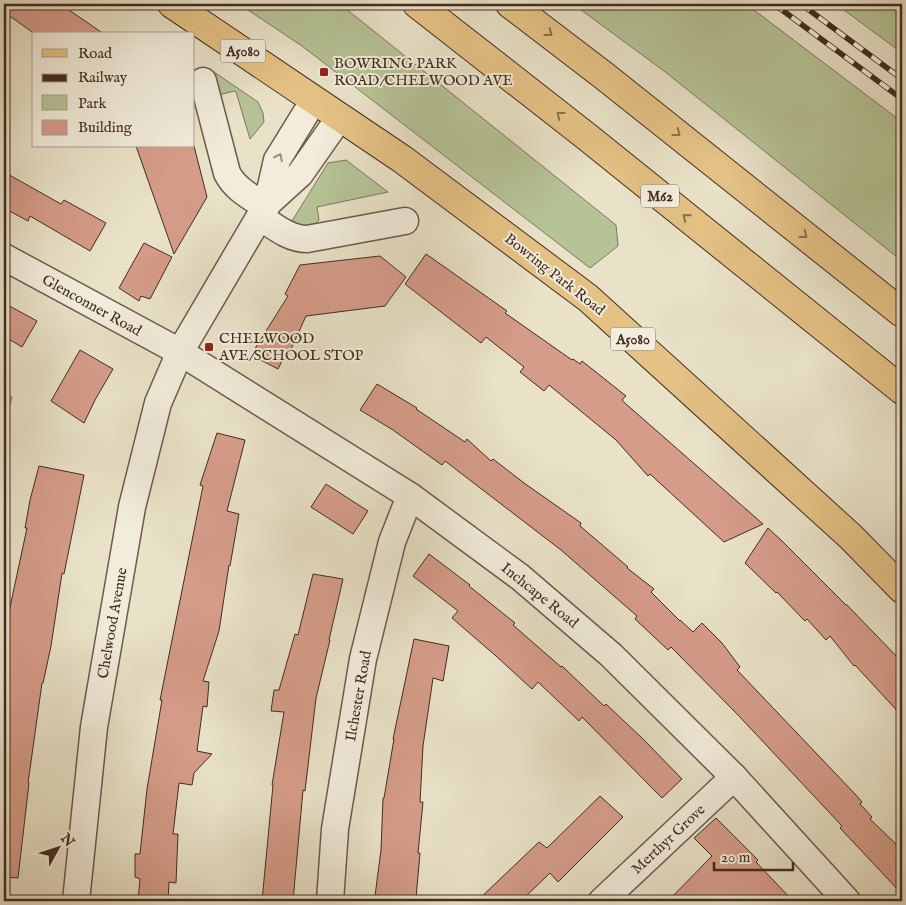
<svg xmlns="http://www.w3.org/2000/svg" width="906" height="905" font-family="'IM FELL English',serif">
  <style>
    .green { fill: #b6c396; stroke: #7c785b }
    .building { fill: #d59c89; stroke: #432c20 }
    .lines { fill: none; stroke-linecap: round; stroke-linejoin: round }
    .street-casing { stroke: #6c5a4a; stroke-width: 29 }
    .primary-casing { stroke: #432c20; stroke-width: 30 }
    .highway-casing { stroke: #432c20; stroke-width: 30 }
    .street { stroke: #f1ecdb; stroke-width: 26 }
    .primary { stroke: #e4c184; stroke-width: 28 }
    .highway { stroke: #e4c184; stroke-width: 28 }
    .rail-casing { stroke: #432c20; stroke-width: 5.5 }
    .rail { stroke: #f1ecdb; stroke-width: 4; stroke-dasharray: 11; stroke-linecap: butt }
    .oneway { stroke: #8b6f4d }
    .oneway2 { stroke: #9a8c7e }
    .poi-dot { fill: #8f2418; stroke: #f1ecdb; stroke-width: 2 }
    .labels { text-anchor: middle; stroke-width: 4; stroke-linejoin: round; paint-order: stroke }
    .shield { fill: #f1ecdb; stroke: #776658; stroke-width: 1 }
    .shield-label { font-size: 14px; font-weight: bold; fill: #432c20 }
    .poi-label { font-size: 15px; fill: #432c20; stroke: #f1ecdb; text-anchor: start }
    .street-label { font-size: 15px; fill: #432c20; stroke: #f1ecdb }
  </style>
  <rect width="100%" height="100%" fill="#e9e2c8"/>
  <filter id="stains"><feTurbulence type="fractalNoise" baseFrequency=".004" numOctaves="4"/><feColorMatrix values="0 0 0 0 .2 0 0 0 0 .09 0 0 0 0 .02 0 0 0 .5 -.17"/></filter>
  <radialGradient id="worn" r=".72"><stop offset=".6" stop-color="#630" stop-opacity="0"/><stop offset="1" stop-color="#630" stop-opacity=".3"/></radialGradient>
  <g class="green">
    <polygon points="239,4 340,4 616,225 618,246 590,268 302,46"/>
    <polygon points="573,4 746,4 902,122 902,261 664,71"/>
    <polygon points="836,4 902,4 902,53"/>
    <polygon points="214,72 258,102 263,113 264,122 250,139 236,92 234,91 219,95 211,73"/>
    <polygon points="346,160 388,192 317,207 319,220 312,228 295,225 292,221 328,163"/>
    <polygon points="4,392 12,397 4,430"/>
  </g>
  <g class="building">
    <polygon points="4,4 72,4 69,10 104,34 35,34 4,12"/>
    <polygon points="136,146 194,146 207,197 174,254"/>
    <polygon points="4,172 61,204 64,200 106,223 90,251 30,216 28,221 4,208"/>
    <polygon points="144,243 172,257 150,299 141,296 139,301 119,288"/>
    <polygon points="426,254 507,311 505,313 572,360 573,359 580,364 582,361 626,396 622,400 626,404 763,524 724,542 650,474 648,476 616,440 549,385 544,391 520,372 524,367 486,337 481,343 405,284"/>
    <polygon points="380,256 406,277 385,306 306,316 286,360 283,359 278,369 251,355 288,296 285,294 300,265"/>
    <polygon points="4,303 37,321 22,347 4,336"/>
    <polygon points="80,350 113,369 95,400 84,423 51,401"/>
    <polygon points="377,384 417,408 416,409 465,442 467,439 491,461 493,459 524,483 581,523 580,526 628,567 627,568 654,589 651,592 680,621 680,620 693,632 702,623 722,643 740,667 737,670 855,794 862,802 860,804 872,817 870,819 902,850 902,894 840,828 842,826 738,715 671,647 668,650 635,619 637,616 561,550 445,461 442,465 393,430 360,410"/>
    <polygon points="217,433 245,440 227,511 239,514 230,566 229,565 219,631 203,681 209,682 207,707 203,706 197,751 212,754 194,773 192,785 179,783 173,834 178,834 176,883 169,882 168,901 138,901 140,879 135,877 135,854 140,854 147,789 162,700 160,700 203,486 200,485"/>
    <polygon points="39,466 84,475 64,574 62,573 51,646 43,683 42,683 28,783 29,783 18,878 4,877 4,708 9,677 4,676 4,635 27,528 25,528 30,500"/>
    <polygon points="326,484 368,511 353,534 311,507"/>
    <polygon points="768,528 782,541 846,605 847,605 902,662 902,716 855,665 854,666 830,636 826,640 807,619 805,621 777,592 776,593 745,563"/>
    <polygon points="429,554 470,585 469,586 515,623 513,625 561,667 562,666 604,706 606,704 643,739 682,779 662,798 582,717 579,721 538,682 532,689 496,656 452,618 458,611 413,576"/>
    <polygon points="313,574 343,579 329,640 330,640 316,698 305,791 303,790 293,901 262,901 273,785 272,785 284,712 271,711 274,690 279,690 295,634 298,635"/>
    <polygon points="414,639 449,646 443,681 433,678 423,746 420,802 423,802 418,853 420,853 416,898 375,896 381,850 383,798 384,798 394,739 393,739"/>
    <polygon points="600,796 623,817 558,882 550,873 521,901 477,901 539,842 547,848"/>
    <polygon points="716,818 758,860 756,862 793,901 668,901 712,856 694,838"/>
  </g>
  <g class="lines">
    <defs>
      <g id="street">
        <path d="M 203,81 L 227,173 C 235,189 251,197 266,207"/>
        <polyline points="267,204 277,160 314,100"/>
        <path d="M 260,217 C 274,226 289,239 307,239 L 405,221"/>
        <polyline points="4,257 180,352 410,496 520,577 611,655 734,777 847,901"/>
        <polyline points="76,901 94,727 132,507 158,403 180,352 267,204 300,174 340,117"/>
        <polyline points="330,901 335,829 363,659 392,542 410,496"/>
        <polyline points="602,901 734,777"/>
      </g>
      <polyline id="primary" points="172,4 402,159 588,298 851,537 902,589"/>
      <g id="highway">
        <polyline points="417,4 586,136 902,390"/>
        <polyline points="510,4 603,75 902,313"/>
      </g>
    </defs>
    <use href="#street" class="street-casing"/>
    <use href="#primary" class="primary-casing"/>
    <use href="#highway" class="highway-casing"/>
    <use href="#street" class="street"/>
    <use href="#primary" class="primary"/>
    <use href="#highway" class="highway"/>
    <defs>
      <g id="rail">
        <polyline points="774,4 902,99"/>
        <polyline points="801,4 902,79"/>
      </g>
    </defs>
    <use href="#rail" class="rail-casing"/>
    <use href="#rail" class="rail"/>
  </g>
  <defs><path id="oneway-chevron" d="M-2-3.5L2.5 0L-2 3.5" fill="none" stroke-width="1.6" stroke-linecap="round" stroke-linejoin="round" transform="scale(1.25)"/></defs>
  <g class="oneway">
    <use href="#oneway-chevron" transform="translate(549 33) rotate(37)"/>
    <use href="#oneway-chevron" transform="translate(560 115) rotate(-142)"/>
    <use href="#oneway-chevron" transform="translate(677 133) rotate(38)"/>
    <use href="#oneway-chevron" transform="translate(686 217) rotate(-141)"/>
    <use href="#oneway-chevron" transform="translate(804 235) rotate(38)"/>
  </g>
  <use class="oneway2" href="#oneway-chevron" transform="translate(279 157) rotate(-64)"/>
  <g class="poi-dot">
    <rect x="319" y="67" width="10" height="10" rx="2.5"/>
    <rect x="204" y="342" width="10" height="10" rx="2.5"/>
  </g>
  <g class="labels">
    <g class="shield">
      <rect x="220.5" y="39.5" width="45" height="23" rx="4"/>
      <rect x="641" y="184.5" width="38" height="23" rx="4"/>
      <rect x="610.5" y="327.5" width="45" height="23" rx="4"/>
    </g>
    <g class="shield-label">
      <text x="243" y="56">A5080</text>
      <text x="660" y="201">M62</text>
      <text x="633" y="344">A5080</text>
    </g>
    <g class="poi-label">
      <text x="334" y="68">BOWRING PARK<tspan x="334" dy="17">ROAD/CHELWOOD AVE</tspan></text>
      <text x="219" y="343">CHELWOOD<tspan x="219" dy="17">AVE/SCHOOL STOP</tspan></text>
    </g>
    <g class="street-label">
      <text transform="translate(555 274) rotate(38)" y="5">Bowring Park Road</text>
      <text transform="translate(92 305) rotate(29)" y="5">Glenconner Road</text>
      <text transform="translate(540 595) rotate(39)" y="5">Inchcape Road</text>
      <text transform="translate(112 623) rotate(-80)" y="5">Chelwood Avenue</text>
      <text transform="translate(358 696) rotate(-80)" y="5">Ilchester Road</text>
      <text transform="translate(668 839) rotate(-43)" y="5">Merthyr Grove</text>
    </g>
  </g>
  <rect width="906" height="905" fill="none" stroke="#e9e2c8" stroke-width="20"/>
  <rect x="5" y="5" width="896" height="895" fill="none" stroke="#432c20" stroke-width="2.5"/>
  <rect x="10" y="10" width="886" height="885" fill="none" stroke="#432c20"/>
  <rect x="32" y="32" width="162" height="115" fill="#f1ecdb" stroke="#ab9f90"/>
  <rect x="42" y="49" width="25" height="8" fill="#e4c184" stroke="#ab9f90"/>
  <text x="78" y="58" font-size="15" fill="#432c20">Road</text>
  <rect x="42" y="74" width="25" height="8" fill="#432c20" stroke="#ab9f90"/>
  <text x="78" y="82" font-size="15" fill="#432c20">Railway</text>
  <rect x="42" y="95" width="25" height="15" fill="#b6c396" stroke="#ab9f90"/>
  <text x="78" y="108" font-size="15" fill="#432c20">Park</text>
  <rect x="42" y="120" width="25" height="15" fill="#d59c89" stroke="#ab9f90"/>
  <text x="78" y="132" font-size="15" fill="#432c20">Building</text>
  <g transform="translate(58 848) rotate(50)" stroke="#f1ecdb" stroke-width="4" paint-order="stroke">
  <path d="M0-4L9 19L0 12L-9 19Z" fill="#432c20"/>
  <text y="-8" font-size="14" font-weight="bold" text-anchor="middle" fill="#432c20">N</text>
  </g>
  <path d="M714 862v8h79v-8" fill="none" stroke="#432c20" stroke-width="2.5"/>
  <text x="721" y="862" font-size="15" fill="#432c20" stroke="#f1ecdb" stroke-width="4" paint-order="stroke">20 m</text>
  <rect width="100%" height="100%" filter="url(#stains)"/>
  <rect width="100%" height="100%" fill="url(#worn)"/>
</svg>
